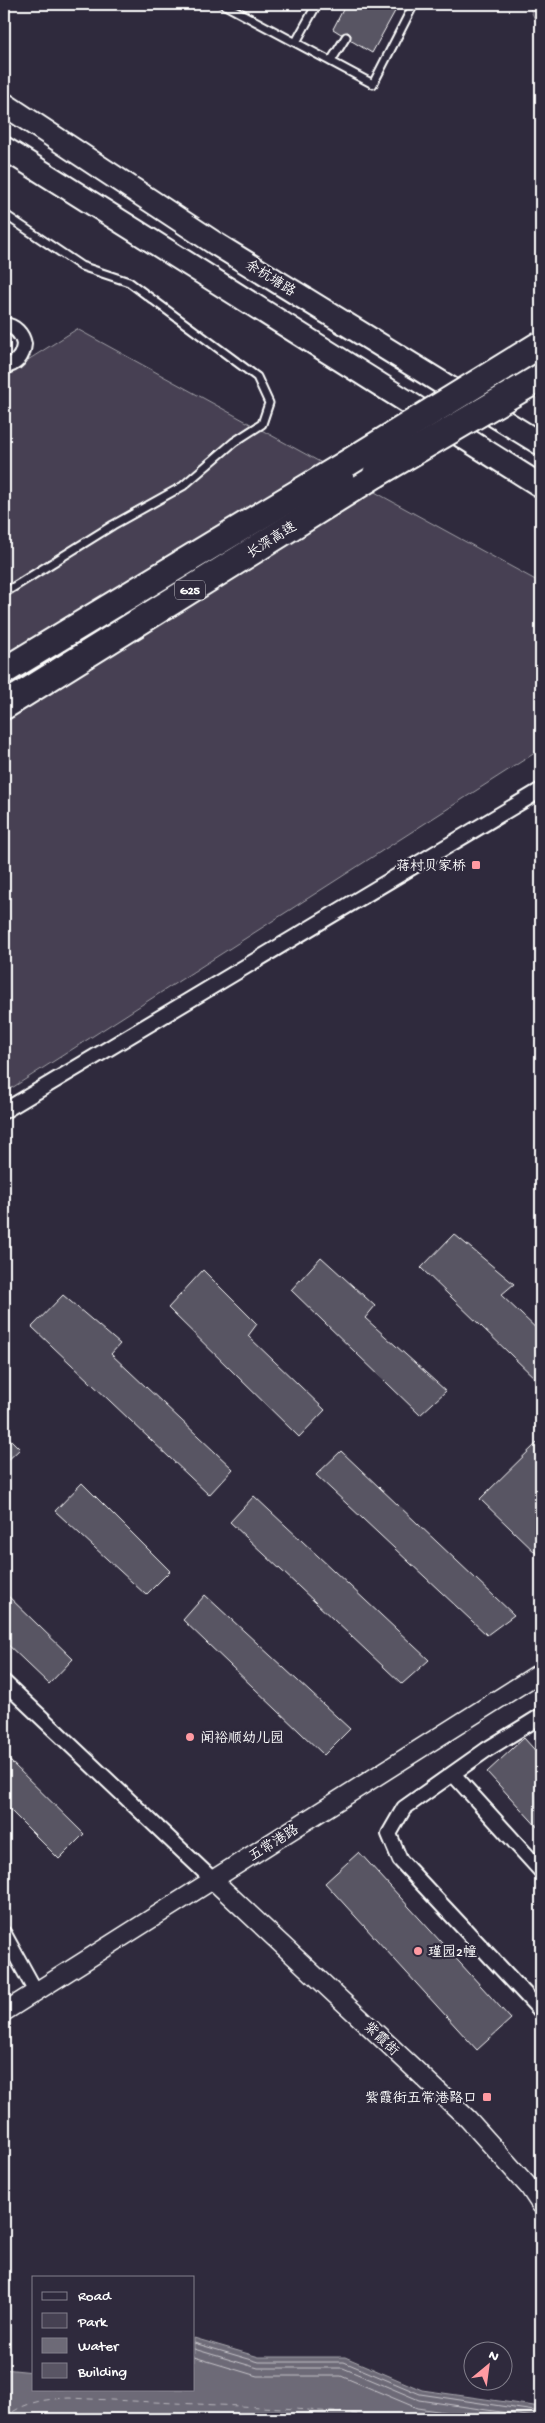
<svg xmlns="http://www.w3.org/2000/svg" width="545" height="2423" font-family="'Gochi Hand','LXGW WenKai TC',sans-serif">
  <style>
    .green { fill: #464152; stroke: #a2a0a8 }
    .water { fill: #6d6a77; stroke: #a7a6ad }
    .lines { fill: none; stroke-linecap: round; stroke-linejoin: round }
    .shore { stroke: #c5c3c9; stroke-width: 1 }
    .ferry { stroke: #b6b4bb; stroke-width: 1; stroke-dasharray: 6 5; stroke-linecap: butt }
    .building { fill: #595564; stroke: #fff }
    .service-casing { stroke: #fff; stroke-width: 11 }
    .minor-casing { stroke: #fff; stroke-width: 18 }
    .tertiary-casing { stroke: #fff; stroke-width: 21 }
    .primary-casing { stroke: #fff; stroke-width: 26 }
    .motorway-casing { stroke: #fff; stroke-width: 30 }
    .service { stroke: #2f2a3d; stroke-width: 7 }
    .minor { stroke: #2f2a3d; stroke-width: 14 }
    .tertiary { stroke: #2f2a3d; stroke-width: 18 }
    .primary { stroke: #2f2a3d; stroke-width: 22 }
    .motorway { stroke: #2f2a3d; stroke-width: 26 }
    .motorway-bridge-casing { stroke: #fff; stroke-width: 30; stroke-linecap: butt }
    .motorway-bridge { stroke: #2f2a3d; stroke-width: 26 }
    .poi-dot { fill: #ff9aa2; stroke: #2f2a3d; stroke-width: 2 }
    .labels { text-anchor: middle; stroke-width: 4.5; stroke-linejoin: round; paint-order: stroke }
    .shield { fill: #2f2a3d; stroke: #c1bfc5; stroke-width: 1 }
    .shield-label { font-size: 12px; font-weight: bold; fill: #fff }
    .street-label { font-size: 14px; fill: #fff; stroke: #2f2a3d }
    .poi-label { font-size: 14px; fill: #fff; stroke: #2f2a3d; text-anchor: end }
  </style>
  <rect width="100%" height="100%" fill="#2f2a3d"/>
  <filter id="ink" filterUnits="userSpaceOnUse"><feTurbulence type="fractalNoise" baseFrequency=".02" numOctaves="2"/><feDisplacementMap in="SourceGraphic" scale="10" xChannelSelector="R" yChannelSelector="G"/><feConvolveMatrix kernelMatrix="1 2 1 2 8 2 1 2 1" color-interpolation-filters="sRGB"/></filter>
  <g filter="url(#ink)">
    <g class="green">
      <polygon points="528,4 541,4 541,33"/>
      <polygon points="77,329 541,583 541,749 4,1093 4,375"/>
    </g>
    <polygon class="water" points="194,2338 259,2357 345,2357 422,2390 541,2407 541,2419 4,2419 4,2369 34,2372 34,2389 194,2389"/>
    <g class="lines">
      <g class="shore">
        <polyline points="194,2343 259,2362 344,2362 420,2394 541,2412"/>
        <polyline points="194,2349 258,2368 343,2368 419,2400 541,2418"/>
        <polyline points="194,2357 257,2376 341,2376 417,2408 492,2419"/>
      </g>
      <path class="ferry" d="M 4,2418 C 24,2402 44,2399 69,2398 L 282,2408 L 421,2419"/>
    </g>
    <g class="building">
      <polygon points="346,4 399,4 372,53 350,40 351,35 348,32 341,34 333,29"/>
      <polygon points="454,1234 514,1284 501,1295 541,1333 541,1384 421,1268"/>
      <polygon points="321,1257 375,1306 365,1318 446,1391 420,1415 291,1290"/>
      <polygon points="203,1270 257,1324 248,1336 325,1410 299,1437 168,1308"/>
      <polygon points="63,1295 120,1344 111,1354 233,1469 209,1495 32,1327"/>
      <polygon points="4,1433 20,1449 4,1464"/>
      <polygon points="541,1439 541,1558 480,1499"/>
      <polygon points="341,1451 514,1615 487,1635 316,1475"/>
      <polygon points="82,1483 170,1571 146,1595 55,1511"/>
      <polygon points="254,1496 429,1660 402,1684 230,1522"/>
      <polygon points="4,1592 73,1659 49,1684 4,1641"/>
      <polygon points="205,1595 350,1729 324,1755 183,1620"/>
      <polygon points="524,1738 541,1757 541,1831 487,1772"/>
      <polygon points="4,1755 84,1834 59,1859 4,1804"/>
      <polygon points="359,1852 511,2019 477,2050 325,1883"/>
    </g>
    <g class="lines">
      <defs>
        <g id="service">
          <polyline points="223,4 373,84 414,4"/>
          <polyline points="296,42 317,4"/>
          <polyline points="331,61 346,37"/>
          <polyline points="4,214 81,266 129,282 257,377 269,403 262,424 234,442 183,486 113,525 4,593"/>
        </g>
        <g id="minor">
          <path d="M 4,325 C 15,326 22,334 24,344 C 23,356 16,365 4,366"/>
          <polyline points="4,1111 541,790"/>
          <polyline points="4,1682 213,1880"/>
          <polyline points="541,1716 486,1750 404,1808 389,1834 400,1860 541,2011"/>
          <polyline points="453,1774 541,1871"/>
          <polyline points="4,1934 36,1992"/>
        </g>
        <g id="tertiary">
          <polyline points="213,1880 468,2119 529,2187 541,2205"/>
          <polyline points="4,2012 541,1672"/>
        </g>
        <g id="primary">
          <polyline points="4,104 216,244 541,444"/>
          <polyline points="4,148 541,486"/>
        </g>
        <g id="motorway">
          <polyline points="4,671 346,464"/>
          <polyline points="4,706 376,474"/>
        </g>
      </defs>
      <use href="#service" class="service-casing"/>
      <use href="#minor" class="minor-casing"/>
      <use href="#tertiary" class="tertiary-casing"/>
      <use href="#primary" class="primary-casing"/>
      <use href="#motorway" class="motorway-casing"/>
      <use href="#service" class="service"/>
      <use href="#minor" class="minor"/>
      <use href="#tertiary" class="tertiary"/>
      <use href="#primary" class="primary"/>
      <use href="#motorway" class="motorway"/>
      <defs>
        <g id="motorway-bridge">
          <polyline points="346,464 541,344"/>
          <polyline points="376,474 541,377"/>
        </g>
      </defs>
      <use href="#motorway-bridge" class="motorway-bridge-casing"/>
      <use href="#motorway-bridge" class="motorway-bridge"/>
    </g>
  </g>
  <g class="poi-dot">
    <rect x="471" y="860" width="10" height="10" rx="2.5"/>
    <circle cx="190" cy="1737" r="5"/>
    <circle cx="418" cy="1951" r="5"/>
    <rect x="482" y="2092" width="10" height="10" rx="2.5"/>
  </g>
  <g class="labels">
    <rect class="shield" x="175" y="580.5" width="30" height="19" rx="4"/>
    <g class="shield-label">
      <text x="190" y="594">G25</text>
    </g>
    <g class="street-label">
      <text transform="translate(271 277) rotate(32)" y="5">余杭塘路</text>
      <text transform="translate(271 539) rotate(-32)" y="5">长深高速</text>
      <text transform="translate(273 1842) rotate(-32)" y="5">五常港路</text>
      <text transform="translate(382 2038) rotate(43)" y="5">紫霞街</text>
    </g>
    <g class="poi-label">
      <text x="466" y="870">蒋村贝家桥</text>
      <text x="200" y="1742" text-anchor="start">闻裕顺幼儿园</text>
      <text x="428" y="1956" text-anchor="start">瑾园2幢</text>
      <text x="477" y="2102">紫霞街五常港路口</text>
    </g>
  </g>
  <rect width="545" height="2423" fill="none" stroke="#2f2a3d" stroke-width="20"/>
  <rect x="10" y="10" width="525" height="2403" fill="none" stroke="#fff" stroke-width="2" filter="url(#ink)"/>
  <rect x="32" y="2276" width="162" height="115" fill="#2f2a3d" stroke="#827f8b"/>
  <rect x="42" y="2292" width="25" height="8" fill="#2f2a3d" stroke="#827f8b"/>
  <text x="78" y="2300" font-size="15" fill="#ffffff">Road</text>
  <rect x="42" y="2313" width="25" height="15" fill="#464152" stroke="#827f8b"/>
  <text x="78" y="2326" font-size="15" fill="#ffffff">Park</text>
  <rect x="42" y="2338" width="25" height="15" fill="#6d6a77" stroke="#827f8b"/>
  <text x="78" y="2350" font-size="15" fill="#ffffff">Water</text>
  <rect x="42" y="2363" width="25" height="15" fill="#595564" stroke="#827f8b"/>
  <text x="78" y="2376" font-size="15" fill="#ffffff">Building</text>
  <g transform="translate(488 2366) rotate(29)"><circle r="24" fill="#2f2a3d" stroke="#827f8b"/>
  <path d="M0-4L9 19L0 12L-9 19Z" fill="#ff9aa2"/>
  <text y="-8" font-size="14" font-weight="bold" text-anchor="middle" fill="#ffffff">N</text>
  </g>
</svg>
